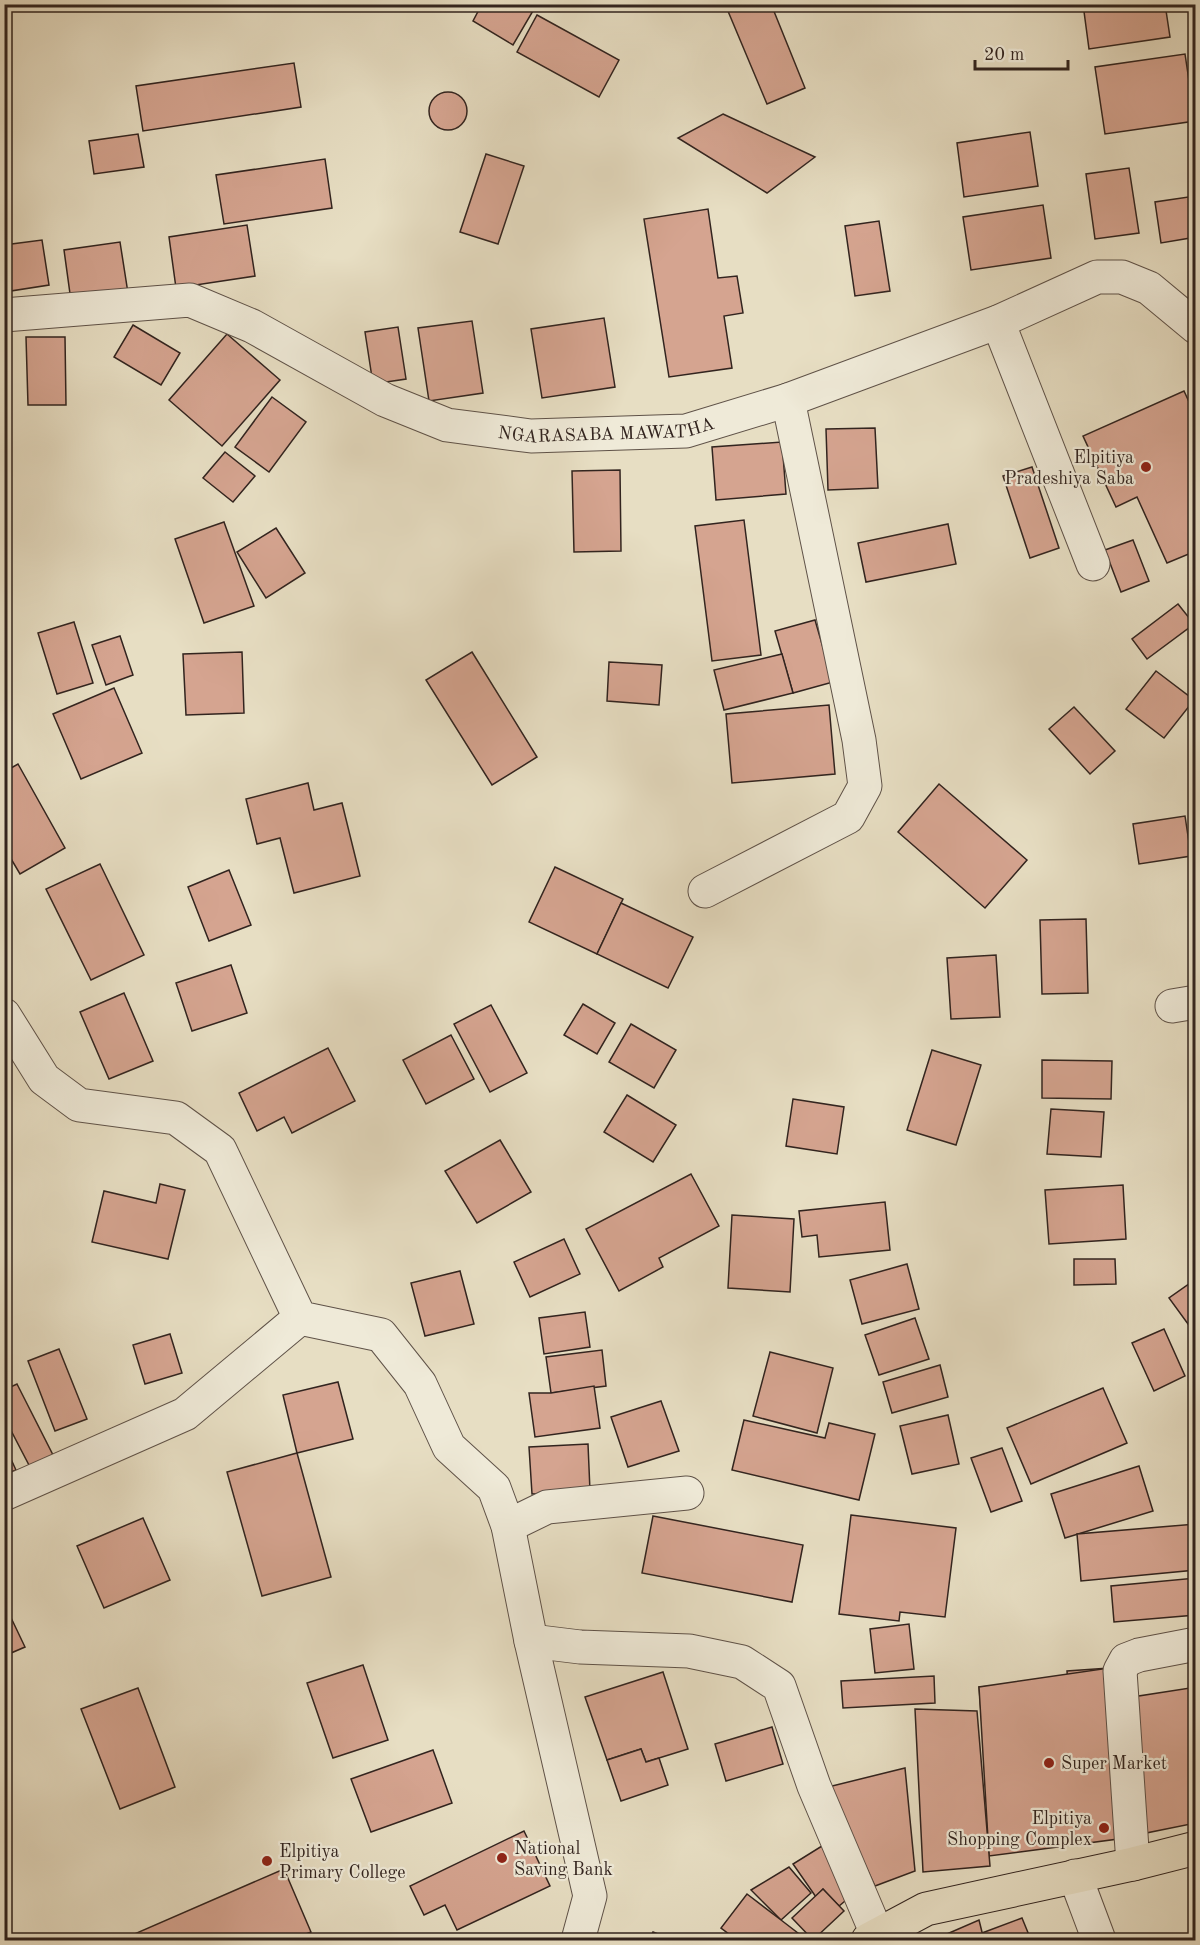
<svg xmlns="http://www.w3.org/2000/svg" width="1200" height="1945" font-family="'Old Standard TT',serif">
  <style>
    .building { fill: #d5a490; stroke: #32241f; stroke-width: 1.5 }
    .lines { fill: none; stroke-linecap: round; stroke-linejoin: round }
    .minor-casing { stroke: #5f5248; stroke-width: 35 }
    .major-casing { stroke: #32241f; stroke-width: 35 }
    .minor { stroke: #efead8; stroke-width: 33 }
    .major { stroke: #e7dec3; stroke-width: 33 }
    .poi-dot { fill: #8f2418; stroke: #efead8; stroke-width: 2 }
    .labels { text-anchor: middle; stroke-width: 4.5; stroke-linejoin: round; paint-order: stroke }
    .street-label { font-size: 18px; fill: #32241f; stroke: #efead8 }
    .poi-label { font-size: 18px; fill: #32241f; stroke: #efead8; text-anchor: start }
  </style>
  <rect width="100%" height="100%" fill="#e7dec3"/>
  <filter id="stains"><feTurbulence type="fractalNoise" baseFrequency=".00333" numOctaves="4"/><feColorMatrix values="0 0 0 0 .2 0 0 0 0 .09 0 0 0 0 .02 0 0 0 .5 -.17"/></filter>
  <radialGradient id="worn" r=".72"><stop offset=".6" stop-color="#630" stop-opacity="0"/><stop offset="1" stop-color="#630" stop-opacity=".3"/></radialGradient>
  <g class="building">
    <polygon points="482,4 537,4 513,45 473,21"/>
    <polygon points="725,4 771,4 805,88 767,104"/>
    <polygon points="1083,4 1165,4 1170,37 1089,49"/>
    <polygon points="537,15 619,60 599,97 517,52"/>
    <polygon points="1185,54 1195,121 1105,134 1095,67"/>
    <polygon points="294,63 301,107 143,131 136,86"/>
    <circle cx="448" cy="111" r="19"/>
    <polygon points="723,114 815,157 767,193 678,138"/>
    <polygon points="1030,132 1038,186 964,197 957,143"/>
    <polygon points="138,134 144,167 94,174 89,141"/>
    <polygon points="486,154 524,166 498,244 460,232"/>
    <polygon points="325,159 332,208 224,224 216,175"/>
    <polygon points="1129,168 1139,233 1095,239 1086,174"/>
    <polygon points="1195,196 1196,237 1161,243 1155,202"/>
    <polygon points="1043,205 1051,258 971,270 963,217"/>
    <polygon points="708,209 718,278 737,276 743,313 724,316 732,368 669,377 644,219"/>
    <polygon points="879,221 890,291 855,296 845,226"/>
    <polygon points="247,225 255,276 176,288 169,237"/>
    <polygon points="42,240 49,285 4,292 4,245"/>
    <polygon points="120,242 128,293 71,301 64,250"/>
    <polygon points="604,318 615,387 542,398 531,329"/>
    <polygon points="472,321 483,393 429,401 418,328"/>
    <polygon points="133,325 180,353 161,385 114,357"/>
    <polygon points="398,327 406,379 373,384 365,332"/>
    <polygon points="227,334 280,380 222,446 169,400"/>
    <polygon points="26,337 65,337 66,405 28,405"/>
    <polygon points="4,361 7,361 9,398 4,398"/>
    <polygon points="1184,391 1196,417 1196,551 1167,563 1137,497 1116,507 1083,436"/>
    <polygon points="272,397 306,422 269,472 235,447"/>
    <polygon points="875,428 878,488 828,490 826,429"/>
    <polygon points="782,442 786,494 716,500 712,447"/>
    <polygon points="225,452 255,476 233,502 203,478"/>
    <polygon points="1032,467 1059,548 1030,558 1003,476"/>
    <polygon points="620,470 621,551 574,552 572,471"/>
    <polygon points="744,520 761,655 712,661 695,526"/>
    <polygon points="224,522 254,606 204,623 175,539"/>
    <polygon points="948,524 956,564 866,582 858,543"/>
    <polygon points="276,528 305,573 266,598 237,552"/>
    <polygon points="1133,540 1149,581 1121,592 1105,550"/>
    <polygon points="1178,604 1194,624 1147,659 1132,639"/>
    <polygon points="815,620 833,682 793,693 775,631"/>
    <polygon points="74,622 93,683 57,694 38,633"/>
    <polygon points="120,636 133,675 106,685 92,645"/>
    <polygon points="242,652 244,713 186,715 183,654"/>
    <polygon points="472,652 537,757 492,785 426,680"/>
    <polygon points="782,654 793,693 724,710 714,670"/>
    <polygon points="609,662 662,665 659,705 607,701"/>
    <polygon points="1156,671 1194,700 1164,738 1126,709"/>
    <polygon points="114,688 142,753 81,779 53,714"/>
    <polygon points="829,705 835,774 732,783 726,714"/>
    <polygon points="1074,707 1115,751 1090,774 1049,729"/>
    <polygon points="18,764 65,848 20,874 4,847 4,772"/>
    <polygon points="308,783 314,810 342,803 360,876 294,893 280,838 257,844 246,799"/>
    <polygon points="939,784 1027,860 985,908 898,832"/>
    <polygon points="1185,816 1191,856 1139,864 1133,824"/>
    <polygon points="100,864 144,955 91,980 46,889"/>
    <polygon points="555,867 623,899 597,954 529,922"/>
    <polygon points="229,870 251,925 209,941 188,887"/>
    <polygon points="621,903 693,937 668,988 597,954"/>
    <polygon points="1086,919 1088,993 1042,994 1040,920"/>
    <polygon points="996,955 1000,1017 951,1019 947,958"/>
    <polygon points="231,965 247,1013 192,1031 176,983"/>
    <polygon points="124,993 153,1061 109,1079 80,1012"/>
    <polygon points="583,1004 615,1023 597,1054 564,1035"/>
    <polygon points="491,1005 527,1073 490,1092 454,1024"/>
    <polygon points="631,1024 676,1050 654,1088 609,1062"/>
    <polygon points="451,1035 474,1079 426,1104 403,1060"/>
    <polygon points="328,1048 355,1101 292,1133 284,1117 257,1131 239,1093"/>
    <polygon points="932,1050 981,1065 956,1145 907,1130"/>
    <polygon points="1042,1060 1112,1061 1111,1099 1042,1098"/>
    <polygon points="627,1095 676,1125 653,1162 604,1132"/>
    <polygon points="793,1099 844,1107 837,1154 786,1146"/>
    <polygon points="1051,1109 1104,1112 1101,1157 1047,1154"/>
    <polygon points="500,1140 531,1192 477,1223 445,1171"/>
    <polygon points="691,1174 719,1226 659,1258 663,1267 619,1291 586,1229"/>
    <polygon points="160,1184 185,1190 168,1259 92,1242 104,1191 156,1203"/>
    <polygon points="1123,1185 1126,1239 1049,1244 1045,1190"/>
    <polygon points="885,1202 890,1250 819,1257 817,1235 802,1237 799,1211"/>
    <polygon points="732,1215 794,1219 790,1292 728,1288"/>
    <polygon points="564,1239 580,1274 530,1297 514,1262"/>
    <polygon points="1074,1259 1115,1259 1116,1284 1074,1285"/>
    <polygon points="907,1264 919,1309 862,1324 850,1280"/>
    <polygon points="460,1271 474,1324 425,1336 411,1283"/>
    <polygon points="1196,1279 1196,1335 1169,1298"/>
    <polygon points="585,1312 590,1347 544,1354 539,1318"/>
    <polygon points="915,1318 929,1359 879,1375 865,1335"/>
    <polygon points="1164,1329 1185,1376 1154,1391 1132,1343"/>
    <polygon points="170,1334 182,1373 145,1384 133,1345"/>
    <polygon points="59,1349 87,1419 55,1431 28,1361"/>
    <polygon points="602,1350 606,1386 551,1393 546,1357"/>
    <polygon points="770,1352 833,1368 817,1433 753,1416"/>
    <polygon points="940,1365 948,1397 892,1413 883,1382"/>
    <polygon points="338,1382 353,1439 297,1453 283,1395"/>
    <polygon points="17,1384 53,1455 30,1467 4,1417 4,1390"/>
    <polygon points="594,1386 600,1428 535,1437 529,1393 551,1393"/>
    <polygon points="1103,1388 1127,1443 1031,1484 1007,1428"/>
    <polygon points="661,1401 679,1451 628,1467 611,1417"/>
    <polygon points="948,1415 959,1464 912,1474 900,1426"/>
    <polygon points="744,1420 825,1438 829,1423 875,1434 859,1500 732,1470"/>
    <polygon points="4,1444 16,1470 4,1475"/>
    <polygon points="588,1444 590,1491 532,1494 529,1447"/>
    <polygon points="1002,1448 1022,1501 991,1512 971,1458"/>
    <polygon points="297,1453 331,1577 262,1596 227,1472"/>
    <polygon points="1139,1466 1153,1511 1065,1538 1051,1494"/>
    <polygon points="851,1515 956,1528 945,1617 900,1612 899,1621 839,1614"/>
    <polygon points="653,1516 803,1545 792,1602 642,1573"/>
    <polygon points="143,1518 170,1580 104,1608 77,1546"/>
    <polygon points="1196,1524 1196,1570 1081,1581 1077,1534"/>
    <polygon points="1196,1578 1196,1615 1114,1622 1111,1586"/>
    <polygon points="4,1603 25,1647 4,1656"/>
    <polygon points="909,1624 914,1669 875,1673 870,1629"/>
    <polygon points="363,1665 388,1740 333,1758 307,1683"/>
    <polygon points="1109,1668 1120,1818 990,1826 979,1687 1012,1685 1017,1761 1073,1757 1067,1671"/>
    <polygon points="1109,1668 1118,1839 989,1856 979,1687"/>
    <polygon points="663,1672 688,1749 646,1762 641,1749 607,1760 585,1697"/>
    <polygon points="934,1676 935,1703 843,1708 841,1681"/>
    <polygon points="138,1688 175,1787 120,1809 81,1709"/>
    <polygon points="1190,1688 1196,1697 1196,1823 1146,1833 1126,1698"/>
    <polygon points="915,1709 977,1711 990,1866 923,1872"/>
    <polygon points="772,1727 783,1764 726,1781 715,1744"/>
    <polygon points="641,1749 646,1762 659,1758 668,1785 621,1801 607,1760"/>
    <polygon points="433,1750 452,1803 371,1832 351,1779"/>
    <polygon points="905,1768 915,1871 875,1886 828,1787"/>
    <polygon points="524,1831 550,1886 457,1930 445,1905 424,1915 410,1886"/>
    <polygon points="830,1841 845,1901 839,1906 823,1889 816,1897 793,1864"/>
    <polygon points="789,1867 811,1893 781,1920 751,1890"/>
    <polygon points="284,1869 311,1932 291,1940 135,1940 132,1935"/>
    <polygon points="823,1889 844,1911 813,1940 792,1918"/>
    <polygon points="747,1894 781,1920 807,1940 737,1940 721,1928"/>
    <polygon points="1022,1918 1031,1940 985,1940 982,1933"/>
    <polygon points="979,1920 984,1940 933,1940"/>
    <polygon points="653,1932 673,1940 649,1940"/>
  </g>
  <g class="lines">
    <defs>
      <g id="minor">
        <path id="s1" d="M 4,315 L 190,300 L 252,326 L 385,400 L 447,425 L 531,436 L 686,431 L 788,400 L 998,322 L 1097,277 L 1122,277 L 1149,288 L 1196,327"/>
        <polyline points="998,322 1093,564"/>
        <polyline points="705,891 848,817 865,786 859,740 788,400"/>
        <polyline points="1172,1006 1196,1002"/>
        <polyline points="4,1015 44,1079 79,1105 176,1118 220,1150 300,1318 381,1335 420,1384 449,1447 494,1488 508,1526 531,1641 590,1896 578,1940"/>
        <polyline points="4,1494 185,1414 300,1318"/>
        <polyline points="508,1526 547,1507 687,1493"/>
        <polyline points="531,1641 580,1647 689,1651 742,1662 779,1686 814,1786 877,1934"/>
        <polyline points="1133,1864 1120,1671 1126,1660 1139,1655 1191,1645"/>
        <polyline points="1075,1876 1099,1940"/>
      </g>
      <polyline id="major" points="868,1940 926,1909 1133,1864 1196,1848"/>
    </defs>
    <use href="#minor" class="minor-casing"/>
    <use href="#major" class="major-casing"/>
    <use href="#minor" class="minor"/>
    <use href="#major" class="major"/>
  </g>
  <g class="poi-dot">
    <circle cx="1146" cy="467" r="6"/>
    <circle cx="1049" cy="1763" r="6"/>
    <circle cx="1104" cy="1828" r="6"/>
    <circle cx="502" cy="1858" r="6"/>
    <circle cx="267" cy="1861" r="6"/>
  </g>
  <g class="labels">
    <g class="street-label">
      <text dy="6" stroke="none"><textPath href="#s1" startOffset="633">NGARASABA MAWATHA</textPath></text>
    </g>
    <g class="poi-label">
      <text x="1134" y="463" text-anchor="end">Elpitiya<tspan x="1134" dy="21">Pradeshiya Saba</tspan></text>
      <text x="1061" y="1769">Super Market</text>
      <text x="1092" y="1824" text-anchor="end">Elpitiya<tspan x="1092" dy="21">Shopping Complex</tspan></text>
      <text x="514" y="1854">National<tspan x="514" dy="21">Saving Bank</tspan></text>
      <text x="279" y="1857">Elpitiya<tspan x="279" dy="21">Primary College</tspan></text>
    </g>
  </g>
  <rect width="1200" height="1945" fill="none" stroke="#e7dec3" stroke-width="24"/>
  <rect x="6" y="6" width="1188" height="1933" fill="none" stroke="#32241f" stroke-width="3"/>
  <rect x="12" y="12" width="1176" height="1921" fill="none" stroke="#32241f" stroke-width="1.5"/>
  <path d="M975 60v9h93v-9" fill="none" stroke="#32241f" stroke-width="3"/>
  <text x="984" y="60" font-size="18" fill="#32241f" stroke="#efead8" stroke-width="4.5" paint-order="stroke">20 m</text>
  <rect width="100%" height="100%" filter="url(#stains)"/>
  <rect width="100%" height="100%" fill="url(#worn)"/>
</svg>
